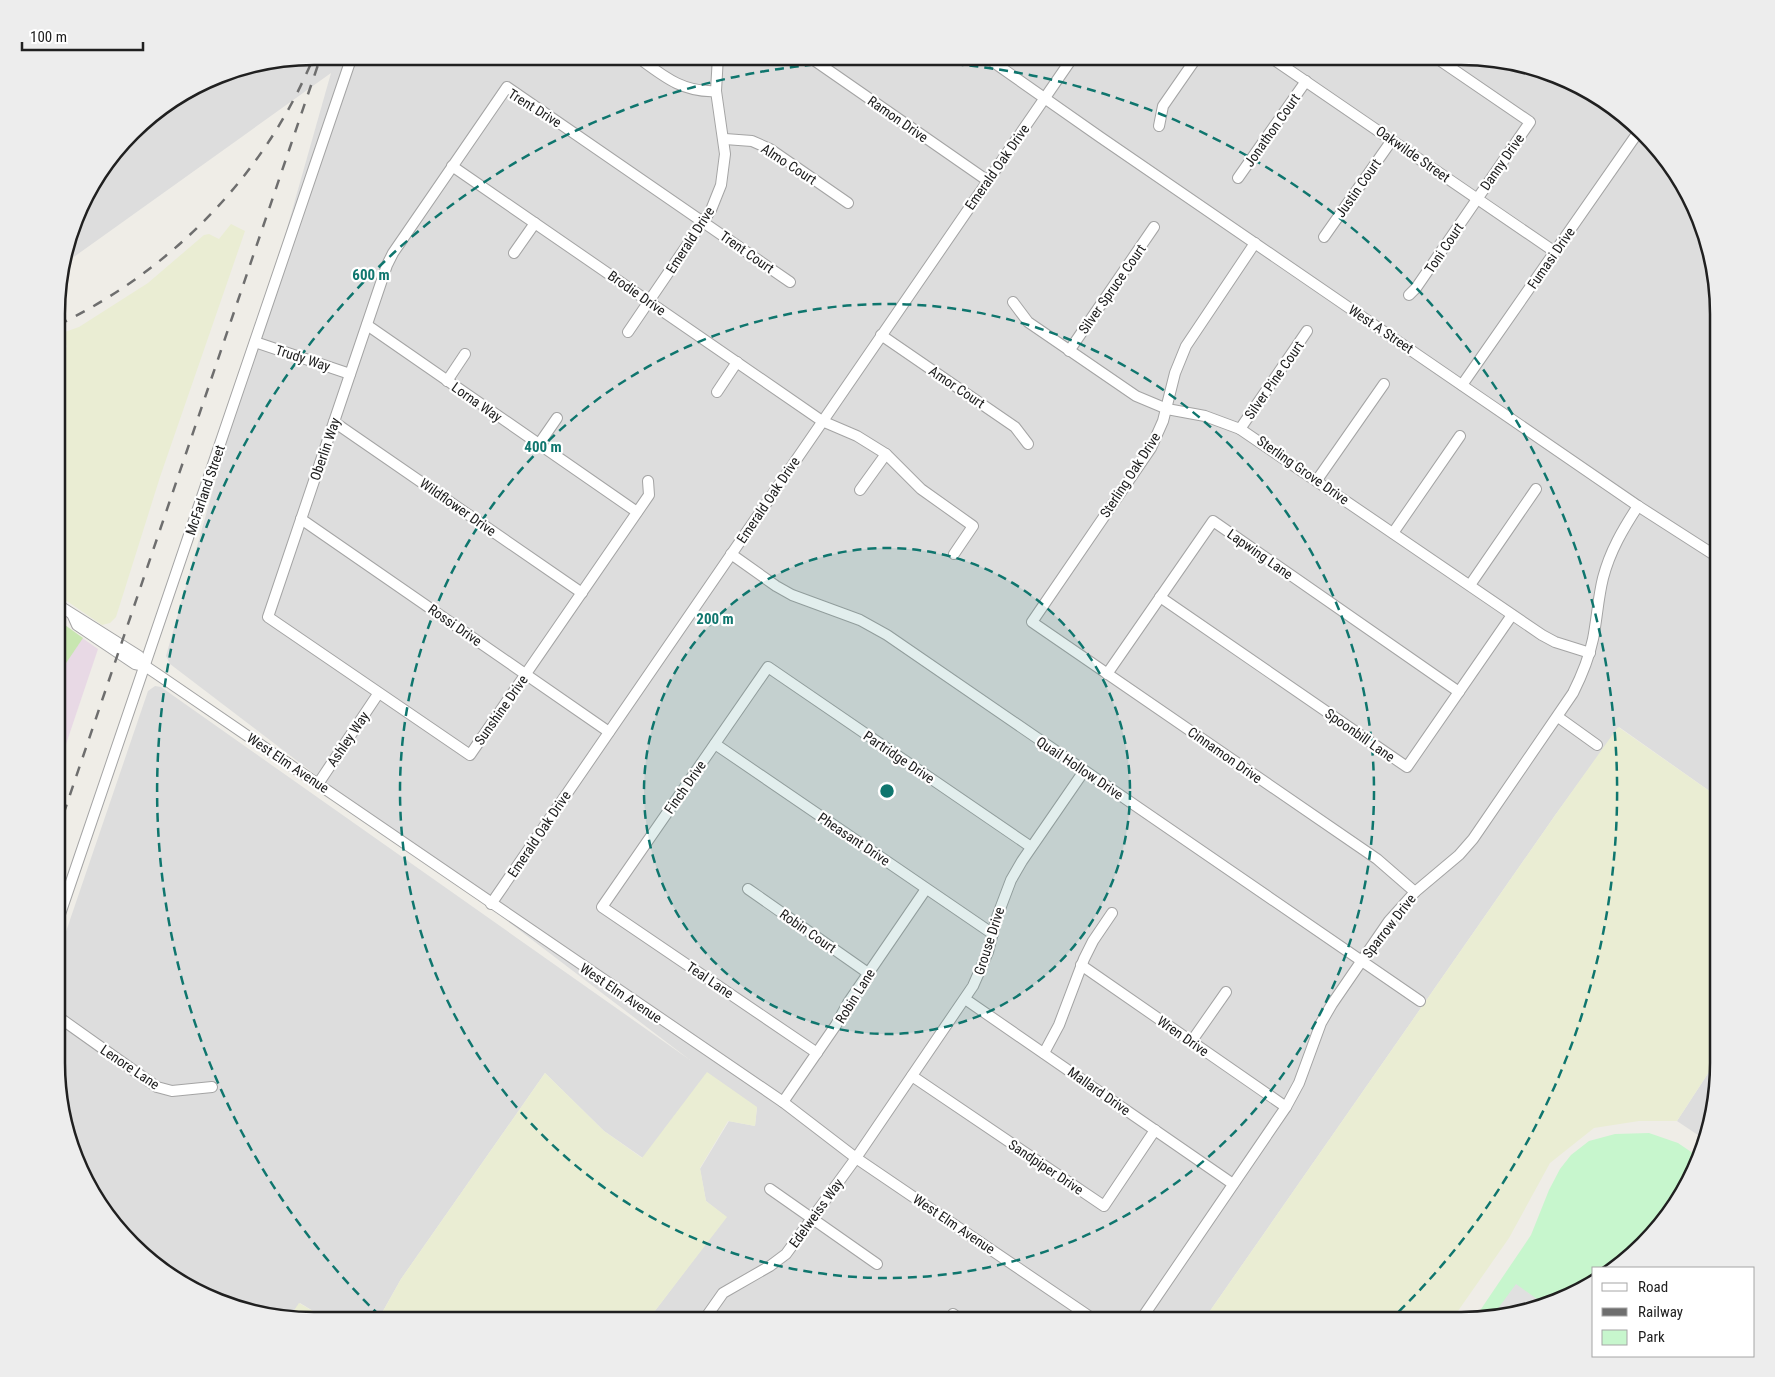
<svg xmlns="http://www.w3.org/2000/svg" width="1775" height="1377" font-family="'Roboto Condensed',sans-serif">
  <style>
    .residential { fill: #ddd }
    .industrial { fill: #e8d9e5 }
    .farmland { fill: #eaedd3 }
    .grass { fill: #c8e6b0 }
    .park { fill: #c7f6cd }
    .parking { fill: #e0e0e0 }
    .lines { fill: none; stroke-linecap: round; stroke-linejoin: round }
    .minor-casing { stroke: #a4a4a4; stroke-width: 12 }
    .minor { stroke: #fff; stroke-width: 10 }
    .rail { stroke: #6e6e6e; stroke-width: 2.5; stroke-dasharray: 10 10; stroke-linecap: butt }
    .ring { fill: none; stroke: #0f766e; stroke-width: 2.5; stroke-dasharray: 9 6 }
    .labels { text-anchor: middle; stroke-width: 4.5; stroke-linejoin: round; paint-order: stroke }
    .street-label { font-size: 14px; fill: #202020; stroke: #fff }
    .rim { fill: none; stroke: #202020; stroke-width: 2.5 }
    .centre { fill: #0f766e; stroke: #fff; stroke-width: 2.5 }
    .ring-label { font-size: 15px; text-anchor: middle; font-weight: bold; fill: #0f766e; stroke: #fff; stroke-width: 4.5; stroke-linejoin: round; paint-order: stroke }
  </style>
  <rect width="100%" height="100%" fill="#efede7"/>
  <g class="residential">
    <polygon points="314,56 1477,57 1560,76 1631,121 1692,200 1714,264 1719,314 1718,797 1619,727 1556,814 1203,1321 648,1320 726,1217 706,1201 700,1169 729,1121 755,1126 757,1107 643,1158 604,1131 545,1073 401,1279 378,1320 328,1320 300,1303 289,1318 215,1301 144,1256 83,1177 57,1080 57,958 148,691 155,686 161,687 690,1060 170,664 166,656 331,73 64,264 91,186 144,120 231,70"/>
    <polygon points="1718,1058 1718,1080 1704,1139 1677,1121"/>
  </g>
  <polygon class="industrial" points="58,621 98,649 57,771"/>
  <g class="farmland">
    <polygon points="231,224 245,231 160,477 116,617 110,623 102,625 58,595 58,400 65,393 58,375 58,352 67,347 62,333 79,327 148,283 204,235 209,234 219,239"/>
    <polygon points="1618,727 1718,797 1718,1058 1677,1121 1639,1121 1594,1128 1550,1163 1509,1238 1451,1321 1203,1321 1556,814"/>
    <polygon points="707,1072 757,1107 755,1126 728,1121 700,1168 706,1201 727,1217 648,1320 378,1320 401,1279 545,1073 604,1131 642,1158"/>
    <polygon points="299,1303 328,1320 298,1320 289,1318"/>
  </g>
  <polygon class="grass" points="58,620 83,638 58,675"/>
  <polygon class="park" points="1649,1133 1678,1143 1700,1158 1654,1233 1618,1268 1594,1268 1594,1281 1560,1301 1475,1318 1531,1235 1549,1190 1560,1169 1571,1155 1589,1141 1615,1134"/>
  <polygon class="parking" points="1516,1284 1544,1304 1494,1314"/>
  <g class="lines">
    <defs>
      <g id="minor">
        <path d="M 636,56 C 662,75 682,93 716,91"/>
        <polyline points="808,56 988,181"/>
        <polyline points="986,57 1100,137 1638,506 1719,558"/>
        <polyline points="1270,57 1555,252"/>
        <polyline points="1159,126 1163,106 1197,57"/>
        <polyline points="725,139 752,141 770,149 848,203"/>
        <polyline points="452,166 822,421 857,436 886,454 921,489 973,526 954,554"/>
        <polyline points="1238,178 1306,81"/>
        <polyline points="1324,237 1392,140"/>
        <polyline points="1255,243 1186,346 1175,373 1163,421 1151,448 1032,622 1377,859 1415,892"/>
        <polyline points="514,253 535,223"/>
        <polyline points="1409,295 1416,288 1530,122 1435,57"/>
        <polyline points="1013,302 1028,322 1136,396 1167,409 1205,416 1240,429 1542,635 1555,642 1590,653"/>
        <polyline points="367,325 637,512"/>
        <polyline points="628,332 711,210 721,185 725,154 716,91 718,56"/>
        <polyline points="881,335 1015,427 1028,444"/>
        <polyline points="255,342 350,374"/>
        <polyline points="1069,351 1154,227"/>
        <polyline points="447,381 465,354"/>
        <polyline points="1462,385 1639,131"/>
        <polyline points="717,392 737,362"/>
        <polyline points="334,422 582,593"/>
        <polyline points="1240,429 1307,331"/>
        <polyline points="539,444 557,418"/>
        <polyline points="1317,480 1384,384"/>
        <polyline points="648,481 649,495 470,755 268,617 387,265 393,253 507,87 790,282"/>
        <polyline points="860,490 886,454"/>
        <polyline points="301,519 609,732"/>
        <polyline points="1393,533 1460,436"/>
        <polyline points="731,554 776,586 792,595 860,620 887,635 1420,1001"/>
        <polyline points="1470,585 1536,489"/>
        <polyline points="1160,597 1407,767 1512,615"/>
        <polyline points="58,605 139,656 145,666"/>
        <polyline points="73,616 77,625 135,664 145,666 157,674 783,1102 856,1158 1096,1321"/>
        <polyline points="1107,674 1213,521 1459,692"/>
        <polyline points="1558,717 1597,745"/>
        <polyline points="715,744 993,934"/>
        <polyline points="318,784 378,694"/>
        <polyline points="748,889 868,973"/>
        <polyline points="491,904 1073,57"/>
        <polyline points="57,923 352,56"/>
        <polyline points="1081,965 1286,1107"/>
        <polyline points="965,999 1233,1184"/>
        <polyline points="57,1016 157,1087 172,1091 212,1087"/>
        <polyline points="1191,1042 1226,992"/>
        <polyline points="817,1053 602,907 768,667 1031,847"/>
        <polyline points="1044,1053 1059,1025 1084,959 1093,941 1112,913"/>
        <polyline points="912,1076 1104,1206 1155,1130"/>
        <polyline points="783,1102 836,1025 848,1003 926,889"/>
        <polyline points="770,1189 877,1264"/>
        <polyline points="704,1320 723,1293 770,1266 786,1254 856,1158 973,986 988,952 997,917 1011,880 1022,861 1084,771"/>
        <polyline points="948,1321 953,1314 962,1321"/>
        <path d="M 1140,1321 L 1286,1107 L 1299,1083 L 1321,1023 L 1332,1004 L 1389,921 L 1415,892 L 1459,855 L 1473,839 L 1573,693 C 1582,675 1589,658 1593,639 C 1597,619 1598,598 1603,578 C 1610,551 1623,529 1638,506"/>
      </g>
    </defs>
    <use href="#minor" class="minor-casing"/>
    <use href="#minor" class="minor"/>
    <g class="rail">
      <path d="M 58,325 C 172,270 266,174 314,56"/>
      <polyline points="57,833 321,56"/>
    </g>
  </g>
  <circle cx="887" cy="791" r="243" fill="#0f766e" fill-opacity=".12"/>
  <g class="ring">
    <circle cx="887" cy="791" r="243"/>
    <circle cx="887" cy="791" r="487"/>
    <path d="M380 1316A730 730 0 1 1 1389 1321"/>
  </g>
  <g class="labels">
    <g class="street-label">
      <text transform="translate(535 108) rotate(32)" y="5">Trent Drive</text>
      <text transform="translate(898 119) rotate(35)" y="5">Ramon Drive</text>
      <text transform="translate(1272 130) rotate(-55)" y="5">Jonathon Court</text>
      <text transform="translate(1413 154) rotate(35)" y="5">Oakwilde Street</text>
      <text transform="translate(1502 162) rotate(-55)" y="5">Danny Drive</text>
      <text transform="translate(789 164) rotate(33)" y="5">Almo Court</text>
      <text transform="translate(997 167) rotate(-55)" y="5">Emerald Oak Drive</text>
      <text transform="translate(1358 188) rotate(-55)" y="5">Justin Court</text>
      <text transform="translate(690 240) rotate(-57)" y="5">Emerald Drive</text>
      <text transform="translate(1444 248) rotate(-56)" y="5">Toni Court</text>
      <text transform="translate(747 252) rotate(35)" y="5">Trent Court</text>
      <text transform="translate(1551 258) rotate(-55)" y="5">Fumasi Drive</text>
      <text transform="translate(1112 289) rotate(-55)" y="5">Silver Spruce Court</text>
      <text transform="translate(637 293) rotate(35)" y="5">Brodie Drive</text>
      <text transform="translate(1381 329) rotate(34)" y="5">West A Street</text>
      <text transform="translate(303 358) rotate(18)" y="5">Trudy Way</text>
      <text transform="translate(1274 380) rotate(-55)" y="5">Silver Pine Court</text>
      <text transform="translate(957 387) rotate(34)" y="5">Amor Court</text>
      <text transform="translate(477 402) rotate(35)" y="5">Lorna Way</text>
      <text transform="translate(325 449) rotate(-71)" y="5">Oberlin Way</text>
      <text transform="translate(1303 470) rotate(35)" y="5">Sterling Grove Drive</text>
      <text transform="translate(1130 475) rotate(-57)" y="5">Sterling Oak Drive</text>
      <text transform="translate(205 490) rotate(-71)" y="5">McFarland Street</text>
      <text transform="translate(768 500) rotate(-56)" y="5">Emerald Oak Drive</text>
      <text transform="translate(458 507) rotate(35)" y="5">Wildflower Drive</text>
      <text transform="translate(1260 554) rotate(35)" y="5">Lapwing Lane</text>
      <text transform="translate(455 625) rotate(35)" y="5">Rossi Drive</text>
      <text transform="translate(501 710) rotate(-55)" y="5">Sunshine Drive</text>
      <text transform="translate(1360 735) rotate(35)" y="5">Spoonbill Lane</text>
      <text transform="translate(348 739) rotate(-56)" y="5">Ashley Way</text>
      <text transform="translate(1225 755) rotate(35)" y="5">Cinnamon Drive</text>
      <text transform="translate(899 757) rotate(34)" y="5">Partridge Drive</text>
      <text transform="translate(288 763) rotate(34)" y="5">West Elm Avenue</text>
      <text transform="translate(1080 768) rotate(34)" y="5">Quail Hollow Drive</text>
      <text transform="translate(685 787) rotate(-55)" y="5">Finch Drive</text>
      <text transform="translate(539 834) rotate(-56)" y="5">Emerald Oak Drive</text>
      <text transform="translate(854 839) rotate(34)" y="5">Pheasant Drive</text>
      <text transform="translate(1389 926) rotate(-52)" y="5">Sparrow Drive</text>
      <text transform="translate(808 931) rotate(35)" y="5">Robin Court</text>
      <text transform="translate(989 941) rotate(-72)" y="5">Grouse Drive</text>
      <text transform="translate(710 980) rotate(34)" y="5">Teal Lane</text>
      <text transform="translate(621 993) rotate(34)" y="5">West Elm Avenue</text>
      <text transform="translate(855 996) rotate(-58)" y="5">Robin Lane</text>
      <text transform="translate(1183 1036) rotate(35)" y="5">Wren Drive</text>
      <text transform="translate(130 1067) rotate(34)" y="5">Lenore Lane</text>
      <text transform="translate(1099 1091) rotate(35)" y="5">Mallard Drive</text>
      <text transform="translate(1046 1167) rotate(34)" y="5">Sandpiper Drive</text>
      <text transform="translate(816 1213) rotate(-54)" y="5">Edelweiss Way</text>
      <text transform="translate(954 1224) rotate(34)" y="5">West Elm Avenue</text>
    </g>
  </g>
  <path d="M0 0H1775V1377H0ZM314 65H1461A249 249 0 0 1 1710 314V1063A249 249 0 0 1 1461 1312H314A249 249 0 0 1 65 1063V314A249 249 0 0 1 314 65Z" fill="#ededed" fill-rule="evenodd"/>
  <path class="rim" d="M314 65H1461A249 249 0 0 1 1710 314V1063A249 249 0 0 1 1461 1312H314A249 249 0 0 1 65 1063V314A249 249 0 0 1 314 65Z"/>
  <circle cx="887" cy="791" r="8" class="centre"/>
  <g class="ring-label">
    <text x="371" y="280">600 m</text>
    <text x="543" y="452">400 m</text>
    <text x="715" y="624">200 m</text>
  </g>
  <rect x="1592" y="1267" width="162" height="90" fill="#ffffff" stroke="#a6a6a6"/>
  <rect x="1602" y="1283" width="25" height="8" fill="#ffffff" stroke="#a6a6a6"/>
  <text x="1638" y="1292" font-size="15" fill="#202020">Road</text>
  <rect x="1602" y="1308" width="25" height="8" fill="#6e6e6e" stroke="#a6a6a6"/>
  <text x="1638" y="1317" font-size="15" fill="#202020">Railway</text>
  <rect x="1602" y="1330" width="25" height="15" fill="#c7f6cd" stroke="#a6a6a6"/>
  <text x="1638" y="1342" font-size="15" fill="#202020">Park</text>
  <path d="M22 42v8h121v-8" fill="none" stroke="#202020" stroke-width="2.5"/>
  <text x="30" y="42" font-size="15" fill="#202020" stroke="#ffffff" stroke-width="4" paint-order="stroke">100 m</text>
</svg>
